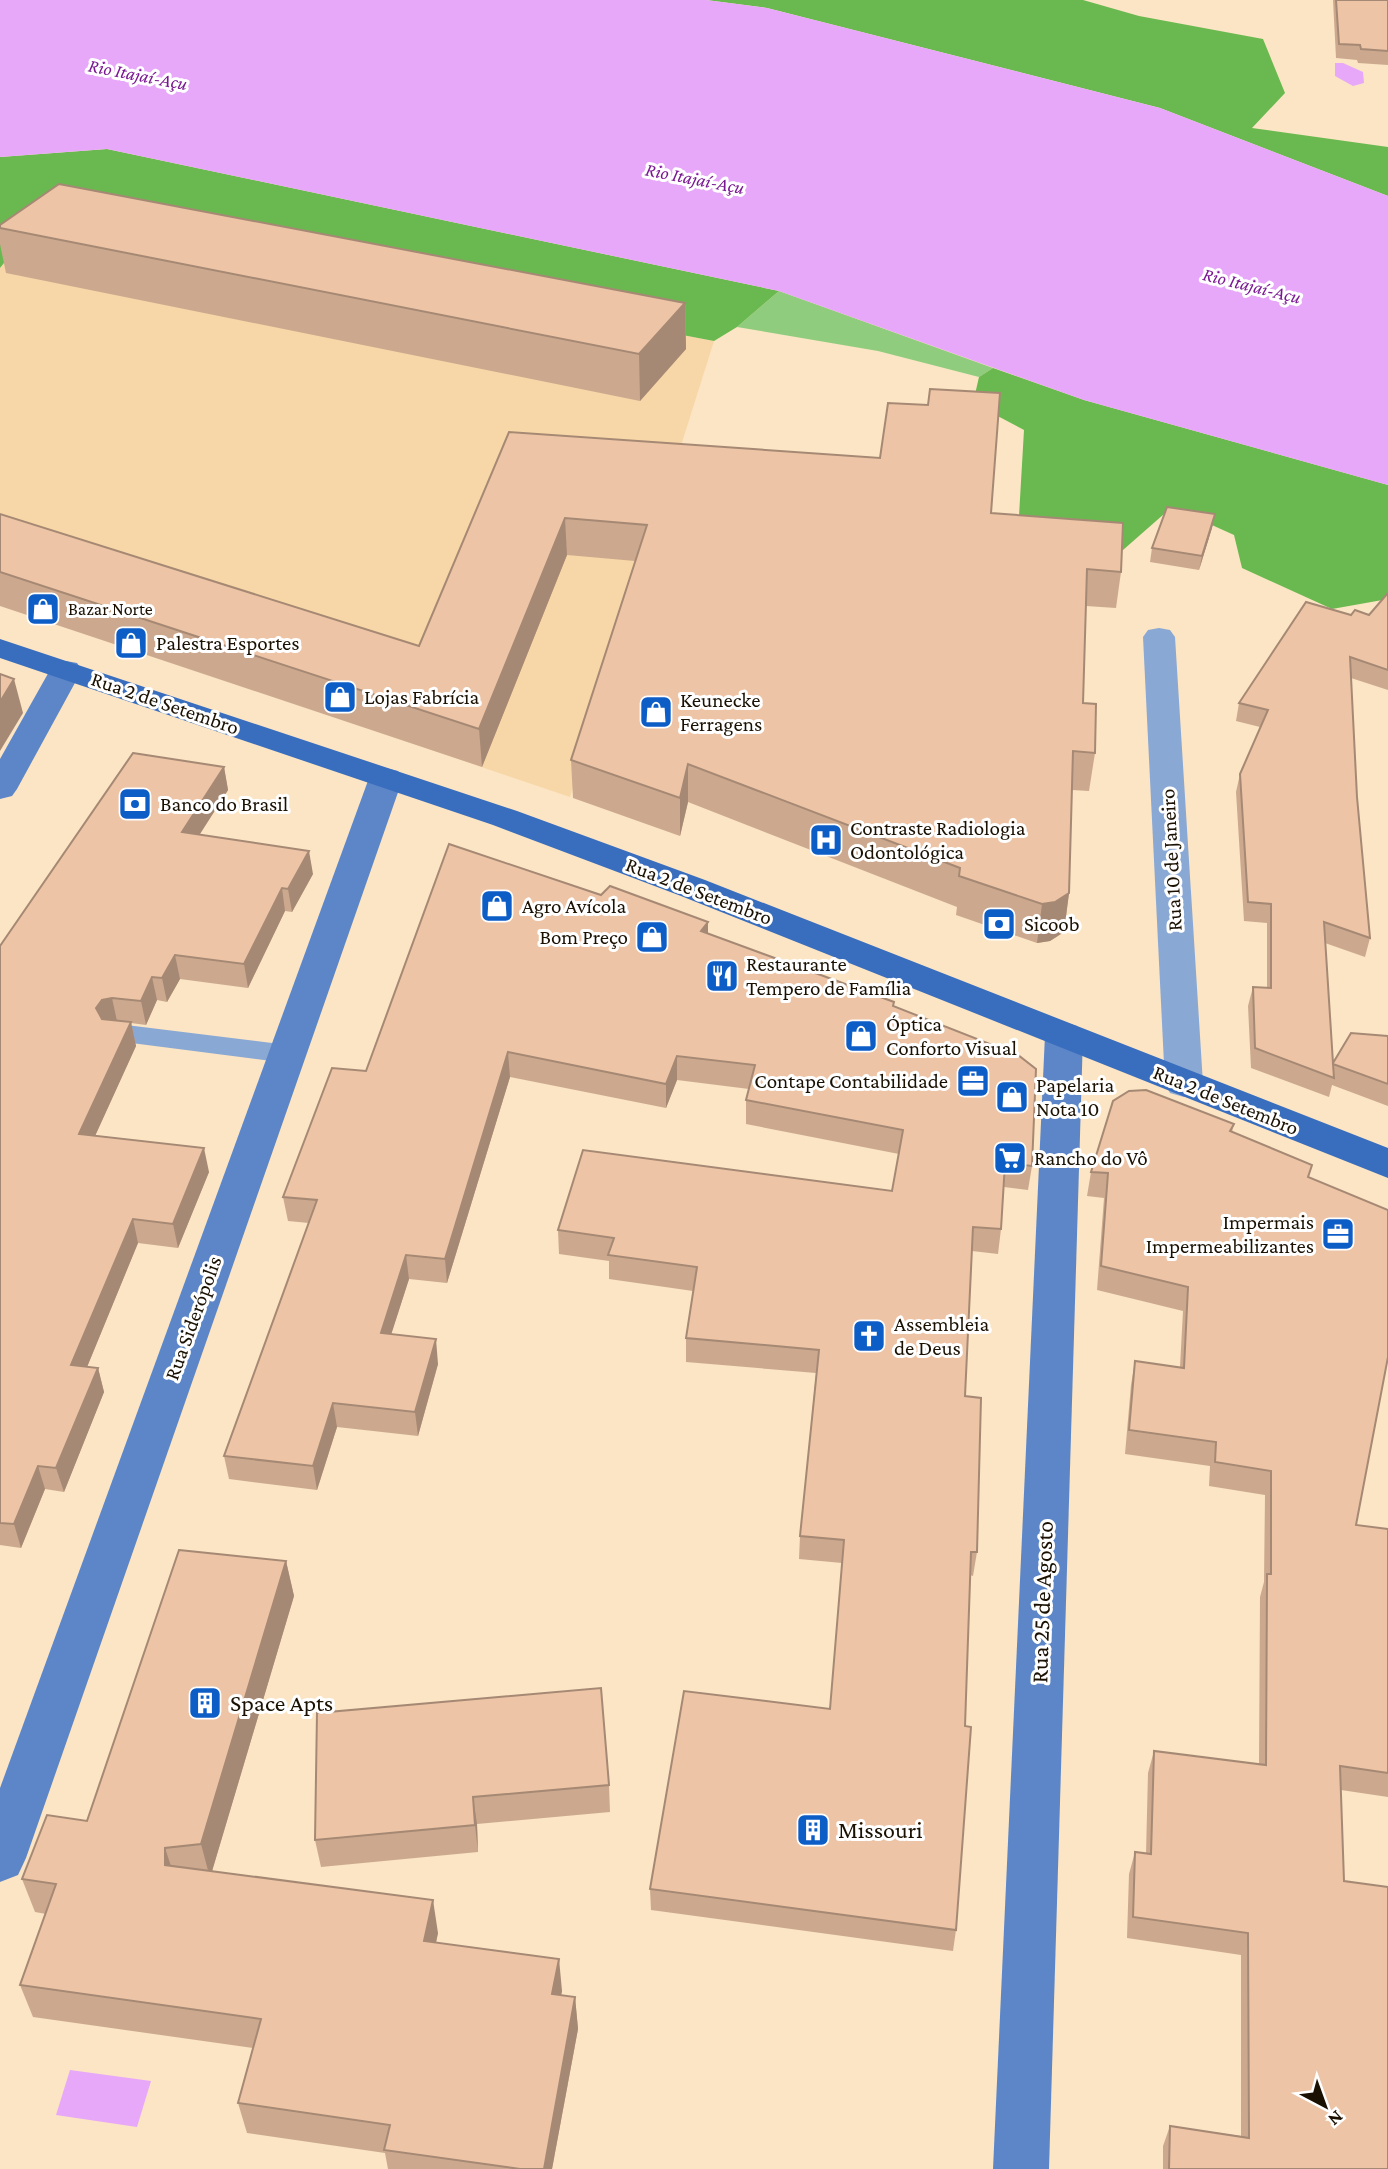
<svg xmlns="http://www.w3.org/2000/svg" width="1388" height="2169" font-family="'Crimson Pro',serif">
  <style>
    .built { fill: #f7d7a7 }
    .green { fill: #90cc7e }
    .forest { fill: #6ab950 }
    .water { fill: #e7a8f9 }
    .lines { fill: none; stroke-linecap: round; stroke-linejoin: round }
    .lane { fill: #8aa8d4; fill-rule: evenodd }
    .street { fill: #8aa8d4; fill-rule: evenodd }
    .secondary { fill: #5c86c7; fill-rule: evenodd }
    .primary { fill: #396dbd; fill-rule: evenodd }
    .wall { fill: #cca98e }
    .shaded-wall { fill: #a68974 }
    .building { fill: #edc4a5; stroke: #a68974; stroke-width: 2 }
    .labels { text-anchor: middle; stroke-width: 6; stroke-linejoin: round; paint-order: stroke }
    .far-poi-label { font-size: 18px; fill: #1a1103; stroke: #fff; text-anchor: start }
    .far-water-label { font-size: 19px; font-style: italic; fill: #7a1892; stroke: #fff }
    .poi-label { font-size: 21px; fill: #1a1103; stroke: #fff; text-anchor: start }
    .street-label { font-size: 21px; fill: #1a1103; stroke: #fff }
    .near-street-label { font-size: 24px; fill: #1a1103; stroke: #fff }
    .near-poi-label { font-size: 24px; fill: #1a1103; stroke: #fff; text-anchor: start }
  </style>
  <rect width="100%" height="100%" fill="#fbe5c4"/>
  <polygon class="built" points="43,213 714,341 570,797 349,722 0,546 0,268"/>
  <polygon class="green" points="779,291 993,368 979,377 878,351 737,327"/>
  <g class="forest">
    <polygon points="706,0 1083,0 1139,16 1263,39 1285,93 1252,128 1388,147 1388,196 1160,108 767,8"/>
    <polygon points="107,149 779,291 737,327 714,341 44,213 0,268 0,157"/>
    <polygon points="993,368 1084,400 1388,485 1388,599 1332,609 1242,568 1234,535 1172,507 1123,550 1019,516 1024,430 973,403 979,377"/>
  </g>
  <g class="water">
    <polygon points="0,0 706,0 767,8 1160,108 1388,196 1388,485 1084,400 779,291 107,149 0,157"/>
    <polygon points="1335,63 1343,63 1363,72 1364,83 1353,86 1335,76"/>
    <polygon points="70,2070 151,2081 137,2127 56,2115"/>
  </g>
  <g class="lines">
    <polygon class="lane" points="118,1024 288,1045 298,1047 302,1054 298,1061 288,1063 108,1040 104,1033 108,1026"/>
    <polygon class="street" points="1159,628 1170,630 1175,637 1203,1084 1198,1093 1184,1097 1170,1093 1165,1084 1143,637 1148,630"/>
    <g class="secondary">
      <polygon points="66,661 77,663 82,670 17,789 12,796 0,799 0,759 50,670 55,663"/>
      <polygon points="386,768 398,771 403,778 26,1858 18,1875 0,1882 0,1788 369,778 374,771"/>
      <polygon points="1064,1022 1077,1026 1083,1035 1049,2169 993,2169 1045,1035 1051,1026"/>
    </g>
    <polygon class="primary" points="0,639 517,811 705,880 1388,1148 1388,1178 681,896 493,825 0,658"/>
  </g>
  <g class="wall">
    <polygon points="1333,0 1388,0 1388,65 1358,63 1357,60 1336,58"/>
    <polygon points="0,225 685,303 686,349 640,401 6,273 0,244"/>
    <polygon points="509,432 991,513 1121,572 1116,608 1086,606 1083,703 1095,753 1089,791 1072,790 1069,893 1064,932 1050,941 1037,943 956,915 957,907 688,802 680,836 573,798 571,760 635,561 567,555 482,767 0,606 0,514 419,646"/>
    <polygon points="1215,514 1212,528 1199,570 1150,562 1152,548"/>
    <polygon points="1388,595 1388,690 1351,678 1357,797 1370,938 1365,957 1325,943 1333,1063 1388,1036 1388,1106 1332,1085 1329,1097 1251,1068 1248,1006 1253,987 1267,988 1267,923 1244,921 1236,792 1240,774 1260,727 1236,721 1239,703 1351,615 1369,615"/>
    <polygon points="224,767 228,790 199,835 313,874 292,912 285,911 248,988 180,979 167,1002 157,1000 146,1025 131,1023 136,1046 95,1136 209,1172 178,1248 138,1243 87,1367 98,1368 104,1392 64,1492 45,1489 21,1548 0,1545 0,946"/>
    <polygon points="601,895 708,922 708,934 893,1006 1032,1166 1028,1190 1004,1187 1001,1229 998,1254 972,1251 965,1396 977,1552 973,1576 970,1575 956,1930 953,1951 651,1910 650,1889 830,1709 842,1563 799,1559 800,1536 816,1373 686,1362 686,1338 693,1291 609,1279 609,1261 559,1254 558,1230 892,1191 899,1154 746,1124 746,1100 749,1089 677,1080 666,1108 510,1077 447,1283 409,1279 391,1334 438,1364 418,1436 337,1427 317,1490 229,1479 224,1456 309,1223 288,1221 283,1197 366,1071"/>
    <polygon points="1234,1124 1232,1132 1309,1177 1356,1525 1388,1529 1388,1797 1341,1790 1344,1881 1388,2169 1163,2169 1163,2146 1170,2126 1241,2136 1241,1955 1127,1938 1129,1874 1135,1852 1146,1854 1148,1773 1154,1751 1259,1764 1260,1597 1264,1582 1265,1495 1209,1486 1210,1466 1125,1454 1131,1385 1135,1361 1180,1367 1183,1311 1097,1290 1104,1198 1087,1196 1091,1172"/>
    <polygon points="286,1561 294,1596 212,1871 438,1933 436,1943 562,1991 561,1995 575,1997 578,2029 552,2169 388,2169 385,2153 247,2133 238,2103 253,2048 33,2017 20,1985 46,1914 35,1912 22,1879 87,1821"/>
    <polygon points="317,1713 609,1785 610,1812 477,1824 478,1852 321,1867 315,1840"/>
  </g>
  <g class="shaded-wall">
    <polygon points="685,303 686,349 640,401 639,354"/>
    <polygon points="1215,514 1212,528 1199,570 1202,556"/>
    <polygon points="565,518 567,555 482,767 479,729"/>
    <polygon points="14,679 23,713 0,751 0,702"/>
    <polygon points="688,764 688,802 680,836 680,798"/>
    <polygon points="224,767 228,790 186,856 182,832"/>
    <polygon points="309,851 313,874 292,912 288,889"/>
    <polygon points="282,888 285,911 248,988 244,964"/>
    <polygon points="1069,893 1064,932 1050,941 1037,943 1042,904"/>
    <polygon points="708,922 708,946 701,931"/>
    <polygon points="175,955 180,979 167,1002 162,978"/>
    <polygon points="152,977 157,1000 146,1025 141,1001"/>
    <polygon points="112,998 117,1021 102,1032 96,1008 102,1000"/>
    <polygon points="131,1022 136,1046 85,1158 79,1134"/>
    <polygon points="508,1052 510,1077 447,1283 445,1259"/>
    <polygon points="677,1056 677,1080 666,1108 666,1084"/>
    <polygon points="204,1148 209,1172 178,1248 173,1224"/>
    <polygon points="133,1219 138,1243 78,1389 71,1365"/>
    <polygon points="406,1255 409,1279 384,1357 381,1333"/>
    <polygon points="436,1339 438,1364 418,1436 415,1412"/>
    <polygon points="98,1368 104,1392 64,1492 56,1468"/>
    <polygon points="333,1403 337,1427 317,1490 313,1466"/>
    <polygon points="38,1466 45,1489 21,1548 14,1524"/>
    <polygon points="286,1561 294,1596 210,1878 201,1844"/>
    <polygon points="473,1797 477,1824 478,1852 475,1825"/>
    <polygon points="165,1848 176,1881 165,1865"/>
    <polygon points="433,1900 438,1933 429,1974 424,1941"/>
    <polygon points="559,1959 562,1991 555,2026 552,1994"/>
    <polygon points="575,1997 578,2029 552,2169 544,2169"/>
  </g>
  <g class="building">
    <polygon points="1336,0 1388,0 1388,51 1361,49 1360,45 1339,44"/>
    <polygon points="59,184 685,303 639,354 0,228 0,225"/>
    <polygon points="930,389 1000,393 991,513 1123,523 1121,572 1087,569 1083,703 1096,704 1095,753 1073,751 1069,893 1055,902 1042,904 959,876 960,868 688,764 680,798 571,760 647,525 565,518 479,729 0,572 0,514 419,646 509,432 880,458 888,403 928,405"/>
    <polygon points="1167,507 1215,514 1202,556 1152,548"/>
    <polygon points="1387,594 1388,595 1388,670 1350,657 1357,797 1370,938 1324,922 1333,1063 1351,1033 1388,1036 1388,1084 1333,1064 1334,1078 1255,1048 1253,987 1271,988 1271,904 1248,902 1240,774 1268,710 1239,703 1306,602 1351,615 1355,610 1369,615"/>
    <polygon points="0,674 14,679 0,702"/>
    <polygon points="133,753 224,767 182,832 309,851 288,889 282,888 244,964 175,955 162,978 152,977 141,1001 112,998 102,1000 96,1008 102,1019 131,1022 79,1134 204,1148 173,1224 133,1219 71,1365 98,1368 56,1468 38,1466 14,1524 0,1523 0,946"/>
    <polygon points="449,844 601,895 610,886 708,922 701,931 894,1002 893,1006 1018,1055 1036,1069 1032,1166 1005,1163 1001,1229 973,1227 965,1396 981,1398 977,1552 971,1552 965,1726 971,1727 956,1930 650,1889 684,1691 830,1709 844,1540 800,1536 819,1350 686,1338 697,1267 608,1255 614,1238 558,1230 583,1150 892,1191 903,1130 746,1100 755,1065 677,1056 666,1084 508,1052 445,1259 406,1255 381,1333 436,1339 415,1412 333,1403 313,1466 224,1456 317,1200 283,1197 332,1068 366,1071"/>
    <polygon points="1146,1090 1234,1124 1230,1131 1312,1165 1308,1177 1388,1210 1388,1357 1356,1525 1388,1529 1388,1773 1340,1766 1344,1881 1388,1887 1388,2169 1169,2169 1170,2126 1249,2138 1248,1933 1133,1917 1135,1852 1151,1854 1154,1751 1266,1765 1267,1574 1271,1574 1271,1471 1215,1462 1216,1442 1129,1430 1135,1361 1184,1368 1188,1287 1101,1266 1108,1173 1091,1172 1113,1101 1129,1091"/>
    <polygon points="179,1550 286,1561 201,1844 165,1848 165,1865 433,1900 424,1941 559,1959 552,1994 575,1997 544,2169 520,2169 384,2150 390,2125 238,2103 261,2019 20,1985 56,1884 22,1879 47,1815 87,1821"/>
    <polygon points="601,1688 609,1785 473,1797 475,1825 315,1840 317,1713"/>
  </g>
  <defs>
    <symbol id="shop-square" viewBox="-11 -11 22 22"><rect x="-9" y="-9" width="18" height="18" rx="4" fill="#0d5dc6" stroke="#fff"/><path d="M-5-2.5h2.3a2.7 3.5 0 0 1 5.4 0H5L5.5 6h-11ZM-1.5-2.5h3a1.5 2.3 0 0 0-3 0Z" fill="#fff"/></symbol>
    <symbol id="bank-square" viewBox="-11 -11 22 22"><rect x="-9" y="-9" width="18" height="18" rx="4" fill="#0d5dc6" stroke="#fff"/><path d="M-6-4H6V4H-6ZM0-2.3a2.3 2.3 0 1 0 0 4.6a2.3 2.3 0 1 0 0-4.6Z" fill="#fff"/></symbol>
    <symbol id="hospital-square" viewBox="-11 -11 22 22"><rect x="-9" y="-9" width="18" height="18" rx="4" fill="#0d5dc6" stroke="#fff"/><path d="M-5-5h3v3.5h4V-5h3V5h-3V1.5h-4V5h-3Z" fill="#fff"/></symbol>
    <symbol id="restaurant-square" viewBox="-11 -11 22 22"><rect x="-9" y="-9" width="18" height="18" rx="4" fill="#0d5dc6" stroke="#fff"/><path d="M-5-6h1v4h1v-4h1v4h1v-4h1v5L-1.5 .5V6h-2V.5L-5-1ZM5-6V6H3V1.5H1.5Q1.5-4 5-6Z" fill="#fff"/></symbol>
    <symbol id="office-square" viewBox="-11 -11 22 22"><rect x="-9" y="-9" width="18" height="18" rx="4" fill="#0d5dc6" stroke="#fff"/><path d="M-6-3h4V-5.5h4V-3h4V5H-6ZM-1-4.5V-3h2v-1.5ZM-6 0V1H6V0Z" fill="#fff"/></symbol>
    <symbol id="supermarket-square" viewBox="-11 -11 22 22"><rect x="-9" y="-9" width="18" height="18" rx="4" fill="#0d5dc6" stroke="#fff"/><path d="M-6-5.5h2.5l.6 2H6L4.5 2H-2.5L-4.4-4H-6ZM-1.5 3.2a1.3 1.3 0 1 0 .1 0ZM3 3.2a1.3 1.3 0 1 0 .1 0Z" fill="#fff"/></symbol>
    <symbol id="church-square" viewBox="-11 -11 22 22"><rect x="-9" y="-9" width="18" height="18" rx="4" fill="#0d5dc6" stroke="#fff"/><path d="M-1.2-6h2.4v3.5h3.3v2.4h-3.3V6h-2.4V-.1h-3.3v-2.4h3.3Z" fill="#fff"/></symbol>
    <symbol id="building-square" viewBox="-11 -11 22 22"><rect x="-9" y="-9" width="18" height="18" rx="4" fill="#0d5dc6" stroke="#fff"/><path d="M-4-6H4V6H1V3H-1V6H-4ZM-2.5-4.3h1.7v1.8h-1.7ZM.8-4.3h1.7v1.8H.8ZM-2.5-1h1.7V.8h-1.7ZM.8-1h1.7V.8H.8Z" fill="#fff"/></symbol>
  </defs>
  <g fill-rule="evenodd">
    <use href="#shop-square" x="24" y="590" width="38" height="38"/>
    <use href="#shop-square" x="112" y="624" width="38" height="38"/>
    <use href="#shop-square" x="321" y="678" width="38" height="38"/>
    <use href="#shop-square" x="637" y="693" width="38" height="38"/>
    <use href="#bank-square" x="116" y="785" width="38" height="38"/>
    <use href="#hospital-square" x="807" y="821" width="38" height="38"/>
    <use href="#shop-square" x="478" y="887" width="38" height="38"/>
    <use href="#bank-square" x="980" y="905" width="38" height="38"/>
    <use href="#shop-square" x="633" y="918" width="38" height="38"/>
    <use href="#restaurant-square" x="703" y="957" width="38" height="38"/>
    <use href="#shop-square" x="842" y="1017" width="38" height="38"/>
    <use href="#office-square" x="954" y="1062" width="38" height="38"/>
    <use href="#shop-square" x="993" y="1078" width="38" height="38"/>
    <use href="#supermarket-square" x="991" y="1139" width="38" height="38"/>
    <use href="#office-square" x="1319" y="1215" width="38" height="38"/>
    <use href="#church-square" x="850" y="1317" width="38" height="38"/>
    <use href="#building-square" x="186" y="1684" width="38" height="38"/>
    <use href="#building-square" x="794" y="1811" width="38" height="38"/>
  </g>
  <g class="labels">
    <g class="far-poi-label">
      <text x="68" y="615">Bazar Norte</text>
    </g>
    <g class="far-water-label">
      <text transform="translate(138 74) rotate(11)" y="7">Rio Itajaí-Açu</text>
      <text transform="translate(695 178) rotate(11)" y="7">Rio Itajaí-Açu</text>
      <text transform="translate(1252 285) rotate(14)" y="7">Rio Itajaí-Açu</text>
    </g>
    <g class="poi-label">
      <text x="156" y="650">Palestra Esportes</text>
      <text x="364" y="704">Lojas Fabrícia</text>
      <text x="680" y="707">Keunecke<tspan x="680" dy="24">Ferragens</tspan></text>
      <text x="160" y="811">Banco do Brasil</text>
      <text x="850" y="835">Contraste Radiologia<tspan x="850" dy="24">Odontológica</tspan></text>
      <text x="522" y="913">Agro Avícola</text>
      <text x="1024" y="931">Sicoob</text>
      <text x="628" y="944" text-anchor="end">Bom Preço</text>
      <text x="746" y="971">Restaurante<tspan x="746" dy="24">Tempero de Família</tspan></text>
      <text x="886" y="1031">Óptica<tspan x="886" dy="24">Conforto Visual</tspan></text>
      <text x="948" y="1088" text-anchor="end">Contape Contabilidade</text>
      <text x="1036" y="1092">Papelaria<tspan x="1036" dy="24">Nota 10</tspan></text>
      <text x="1034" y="1165">Rancho do Vô</text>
      <text x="1314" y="1229" text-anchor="end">Impermais<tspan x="1314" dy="24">Impermeabilizantes</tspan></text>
      <text x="894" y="1331">Assembleia<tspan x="894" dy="24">de Deus</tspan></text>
    </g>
    <g class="street-label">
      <text transform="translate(165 703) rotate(19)" y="7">Rua 2 de Setembro</text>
      <text transform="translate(1171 860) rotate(-93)" y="7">Rua 10 de Janeiro</text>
      <text transform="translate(699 891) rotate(21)" y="7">Rua 2 de Setembro</text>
      <text transform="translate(1226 1100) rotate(22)" y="7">Rua 2 de Setembro</text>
      <text transform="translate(193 1318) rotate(-70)" y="7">Rua Siderópolis</text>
    </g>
    <g class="near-street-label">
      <text transform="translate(1042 1602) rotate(-88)" y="8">Rua 25 de Agosto</text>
    </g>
    <g class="near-poi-label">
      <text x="230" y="1711">Space Apts</text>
      <text x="838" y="1838">Missouri</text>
    </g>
  </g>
  <g transform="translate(1325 2106) rotate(139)" stroke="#ffffff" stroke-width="5" paint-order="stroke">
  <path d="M0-5L12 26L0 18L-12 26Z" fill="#1a1103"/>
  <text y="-10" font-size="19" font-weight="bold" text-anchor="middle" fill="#1a1103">N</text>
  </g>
</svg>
